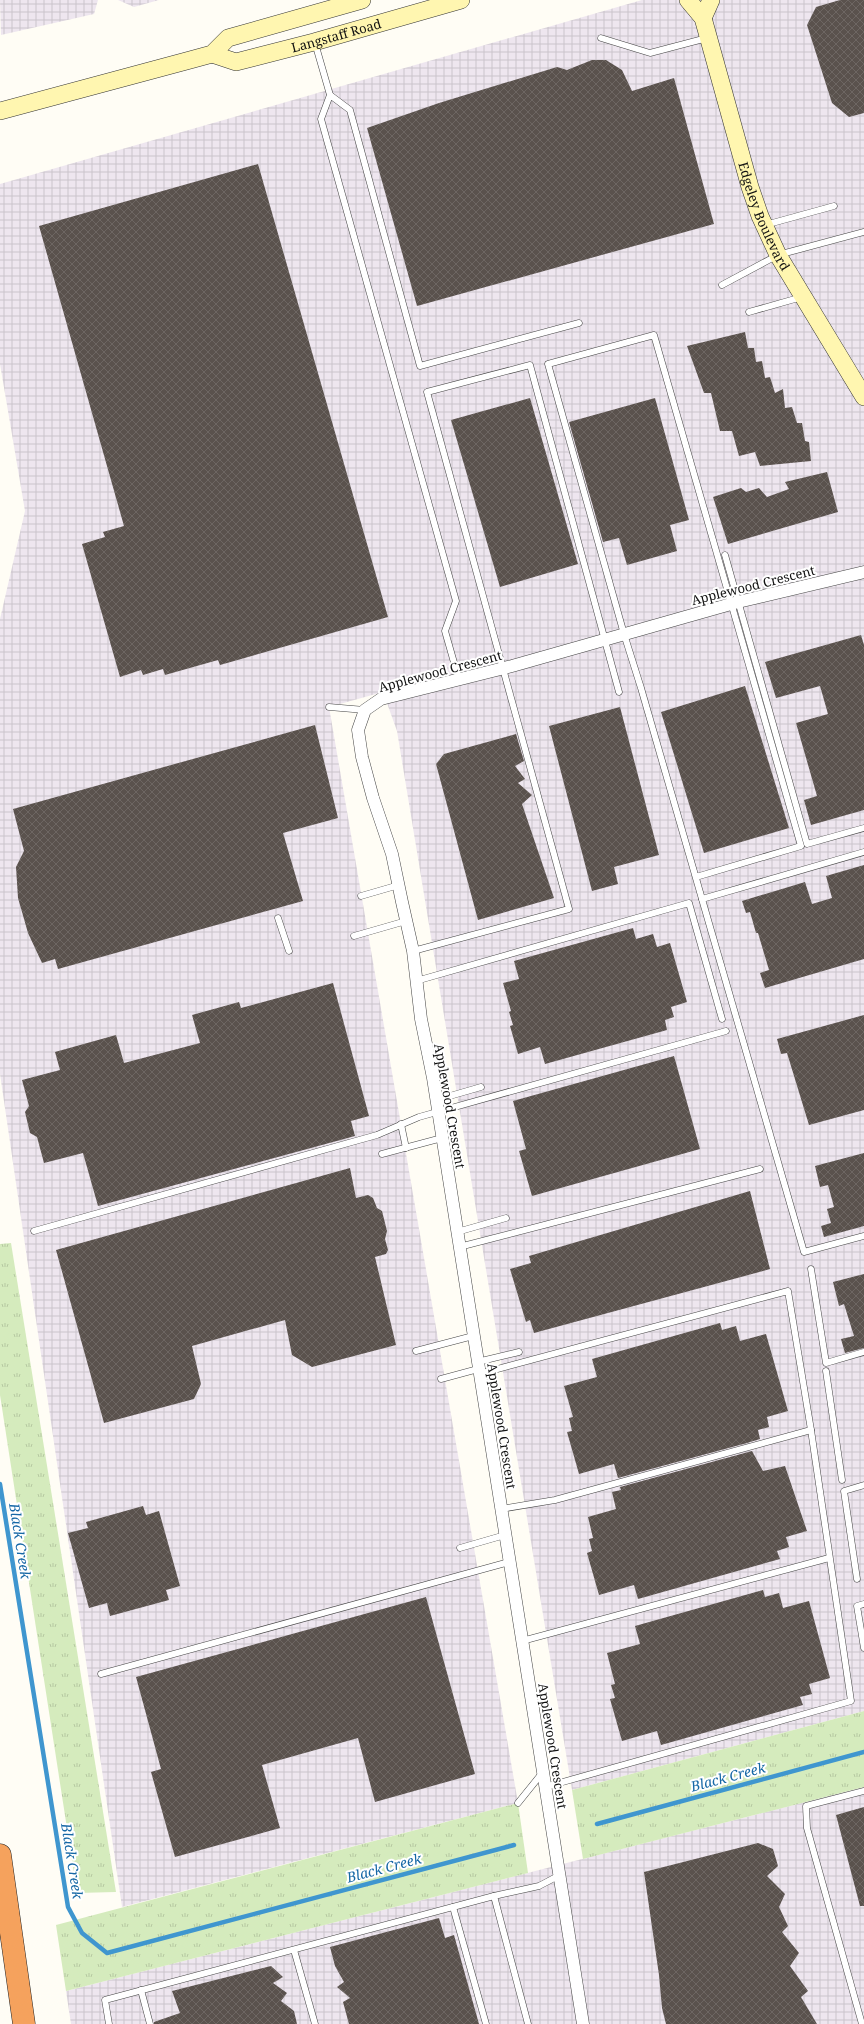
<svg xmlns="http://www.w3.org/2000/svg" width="864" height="2024" font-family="'Noto Serif',serif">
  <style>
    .industrial { fill: url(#industrial-grid) }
    .grass { fill: url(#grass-tufts) }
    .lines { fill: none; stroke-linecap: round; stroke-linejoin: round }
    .stream { stroke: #3f96cf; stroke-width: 4.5 }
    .building { fill: url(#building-cross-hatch) }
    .lane-casing { stroke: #444; stroke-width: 7 }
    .street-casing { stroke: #444; stroke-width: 13 }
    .secondary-casing { stroke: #333; stroke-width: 18 }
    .highway-casing { stroke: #222; stroke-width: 23 }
    .lane { stroke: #fff; stroke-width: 6 }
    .street { stroke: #fff; stroke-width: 12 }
    .secondary { stroke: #fff6b0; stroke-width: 17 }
    .highway { stroke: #f5a25d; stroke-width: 22 }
    .labels { text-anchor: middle; stroke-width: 4; stroke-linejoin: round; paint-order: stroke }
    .street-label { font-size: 13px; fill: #111; stroke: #fff }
    .water-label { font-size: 14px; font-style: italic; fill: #1768a6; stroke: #fff }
  </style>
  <defs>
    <pattern id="industrial-grid" width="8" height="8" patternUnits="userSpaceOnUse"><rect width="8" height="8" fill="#eee6ef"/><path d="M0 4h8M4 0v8" fill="none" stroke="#cbc4cc"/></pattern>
    <pattern id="grass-tufts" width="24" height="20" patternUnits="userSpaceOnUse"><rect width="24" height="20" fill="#d5ebbd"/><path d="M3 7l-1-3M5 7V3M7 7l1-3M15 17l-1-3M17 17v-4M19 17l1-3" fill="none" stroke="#b6c8a1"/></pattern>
    <pattern id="building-cross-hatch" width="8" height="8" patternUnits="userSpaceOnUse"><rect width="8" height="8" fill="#5a524d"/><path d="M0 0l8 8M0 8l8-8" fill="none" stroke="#6d6662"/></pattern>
  </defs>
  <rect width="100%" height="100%" fill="#fffdf5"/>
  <g class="industrial">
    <polygon points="0,0 98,0 94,14 1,35"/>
    <polygon points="118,0 159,0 134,7"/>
    <polygon points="642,0 864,0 864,1711 572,1790 397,731 383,692 329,707 518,1803 122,1907 0,1074 0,619 25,511 0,364 0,184"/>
    <polygon points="864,1787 864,2024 71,2024 66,1991"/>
  </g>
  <g class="grass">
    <polygon points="11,1243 116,1892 77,1893 0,1395 0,1244"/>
    <polygon points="864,1711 864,1787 583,1859 572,1790"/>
    <polygon points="518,1803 528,1873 66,1991 56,1925"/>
  </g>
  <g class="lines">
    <g class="stream">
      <polyline points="0,1484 68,1907 82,1933 107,1953 514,1845"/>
      <polyline points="597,1824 864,1752"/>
    </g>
  </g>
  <g class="building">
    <polygon points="840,0 864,0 864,113 849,117 832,103 807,25 816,7"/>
    <polygon points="592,60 606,60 622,70 632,91 674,78 714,224 417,306 367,128 439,103 557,67 567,70"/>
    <polygon points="258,164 388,617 220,665 218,660 165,675 163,669 143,675 141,670 120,677 82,544 105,537 103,532 124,526 39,226"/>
    <polygon points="745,332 748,348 754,348 756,362 762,361 765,378 770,377 775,393 783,389 785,408 792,407 797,423 802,423 805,441 809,442 811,461 760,466 755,452 739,456 732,431 720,431 711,393 704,393 687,346"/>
    <polygon points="530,398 578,564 500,587 451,420"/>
    <polygon points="655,398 689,520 670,525 677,551 627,565 619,538 603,542 569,422"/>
    <polygon points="827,472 838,512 728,544 713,497 741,488 746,492 759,488 767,497 789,489 785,482"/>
    <polygon points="861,635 864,645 864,810 811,825 804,800 817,796 796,723 828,714 820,686 776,698 765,662"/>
    <polygon points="745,686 789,828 704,853 661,712"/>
    <polygon points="620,707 659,855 614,867 618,884 592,891 549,726"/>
    <polygon points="315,725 338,818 283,833 303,901 58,969 55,959 42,963 28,933 18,898 16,867 24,851 13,809"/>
    <polygon points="516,734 524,761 515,766 525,779 518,783 532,795 522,804 554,898 478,920 436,764 444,754"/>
    <polygon points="864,865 864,959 765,988 760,973 769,970 758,933 756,933 750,912 746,913 742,901 805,882 812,904 832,898 826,876"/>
    <polygon points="633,928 636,939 653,934 657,947 670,943 687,1002 671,1007 674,1017 665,1020 667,1030 545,1064 540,1047 518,1054 510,1026 513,1025 509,1012 511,1011 503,983 519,979 514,961"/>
    <polygon points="333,983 369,1116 351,1121 355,1136 98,1206 83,1153 44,1163 37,1137 30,1133 25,1112 29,1106 22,1080 60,1070 55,1052 116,1035 124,1063 200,1043 192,1015 239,1002 241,1008"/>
    <polygon points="864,1015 864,1110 809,1125 787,1053 781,1054 777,1039"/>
    <polygon points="674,1056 700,1149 532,1196 519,1151 526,1149 513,1101"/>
    <polygon points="864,1153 864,1226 824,1237 821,1226 831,1223 827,1209 834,1207 828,1185 820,1187 815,1166"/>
    <polygon points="350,1168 356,1198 368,1195 373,1198 377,1208 382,1211 387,1231 385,1239 388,1250 386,1254 375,1257 396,1345 312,1367 292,1355 285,1320 192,1346 201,1384 194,1399 104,1423 56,1250"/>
    <polygon points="750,1191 770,1269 534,1333 530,1320 526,1322 510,1269 531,1263 529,1256"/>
    <polygon points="864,1274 864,1348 845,1353 841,1339 854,1336 844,1304 839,1306 833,1282"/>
    <polygon points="720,1323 722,1330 736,1326 740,1341 766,1334 788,1411 767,1417 769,1427 758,1430 760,1439 747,1443 618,1478 614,1464 579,1474 567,1432 572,1431 569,1418 573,1417 564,1386 597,1377 592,1359"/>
    <polygon points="752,1451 763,1471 785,1466 807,1531 786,1537 789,1547 777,1551 780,1559 638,1599 634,1585 599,1595 587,1553 592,1551 589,1539 593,1538 588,1517 616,1509 612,1492 621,1490 620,1487"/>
    <polygon points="143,1506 146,1515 159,1511 180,1586 166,1590 169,1600 110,1616 107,1603 89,1608 68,1533 88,1528 86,1522"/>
    <polygon points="763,1590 765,1597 779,1593 783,1608 809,1601 830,1678 809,1684 812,1694 800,1697 803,1705 661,1745 657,1731 622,1741 610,1699 615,1698 611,1685 615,1684 607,1653 640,1644 635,1626"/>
    <polygon points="426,1597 475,1774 375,1802 358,1738 262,1765 280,1828 175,1857 151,1772 161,1769 136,1677"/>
    <polygon points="864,1807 864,1906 860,1906 836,1815"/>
    <polygon points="758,1843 773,1849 778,1866 767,1876 785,1894 779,1907 788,1926 782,1932 799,1953 790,1966 808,1991 801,1997 817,2024 666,2024 662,2008 659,1975 644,1872"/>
    <polygon points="439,1918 445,1938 454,1935 479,2024 349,2024 343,2002 350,1998 337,1987 344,1982 335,1966 330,1947"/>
    <polygon points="271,1966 283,1977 273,1983 287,1993 281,2001 294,2011 297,2024 154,2024 154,2022 180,2013 172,1991"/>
  </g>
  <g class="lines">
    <defs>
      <g id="lane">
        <polyline points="601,38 650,53 707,38"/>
        <polyline points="315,43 330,95"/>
        <polyline points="765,225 834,206"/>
        <polyline points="722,285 778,255 864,232"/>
        <polyline points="749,312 802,297"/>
        <polyline points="725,555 807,844 864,828"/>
        <polyline points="459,680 445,631 456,601 321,119 330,95 350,110 420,366 579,323"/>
        <polyline points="329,707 365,710"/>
        <polyline points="696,877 801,846 654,335 548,364 624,634 641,688 804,1252 864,1236"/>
        <polyline points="361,896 399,885"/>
        <polyline points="702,899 864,852"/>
        <polyline points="278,918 289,951"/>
        <polyline points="354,936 406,921"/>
        <polyline points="413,951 569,909 427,392 530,365 619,692"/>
        <polyline points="416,981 689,903 722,1019"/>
        <polyline points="436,1100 481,1087"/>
        <polyline points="401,1124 406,1148"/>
        <polyline points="382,1154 442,1138"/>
        <polyline points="34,1231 377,1135 419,1117 726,1031"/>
        <polyline points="457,1232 506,1218"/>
        <polyline points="459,1247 760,1169"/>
        <polyline points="811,1269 826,1363 864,1352"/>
        <polyline points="416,1351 473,1336"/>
        <polyline points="477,1362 519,1352"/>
        <polyline points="826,1371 842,1480"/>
        <polyline points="479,1374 788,1291 811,1430 851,1701 545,1787"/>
        <polyline points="441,1379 478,1369"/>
        <polyline points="501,1509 555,1500 811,1430"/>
        <polyline points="460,1548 505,1535"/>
        <polyline points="857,1579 844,1491 864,1485"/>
        <polyline points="864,1604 857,1606 864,1648"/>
        <polyline points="522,1641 829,1558"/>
        <polyline points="101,1674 509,1562"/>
        <polyline points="518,1803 543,1772"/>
        <polyline points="494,1896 528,2024"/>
        <polyline points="453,1907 486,2024"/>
        <polyline points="294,1950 315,2024"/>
        <polyline points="141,1990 150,2024"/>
        <polyline points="109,2024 105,2000 494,1896 539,1886 560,1875"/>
        <polyline points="862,2024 807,1828 806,1806 864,1791"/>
      </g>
      <polyline id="street" points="583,2024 433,1078 421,1019 413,951 402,902 392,854 373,798 362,757 358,730 365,710 381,699 512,666 738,602 864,572"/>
      <g id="secondary">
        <path id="s1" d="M 688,0 L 703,18 L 750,187 L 760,216 L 778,255 L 864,397"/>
        <polyline points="703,18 711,0"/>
        <path id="s2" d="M 212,54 L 236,62 L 314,42 L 461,0"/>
        <polyline points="0,111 190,60 212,54 228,38 362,0"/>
      </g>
      <polyline id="highway" points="0,1855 24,2024"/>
    </defs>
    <use href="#lane" class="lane-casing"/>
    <use href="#street" class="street-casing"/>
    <use href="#secondary" class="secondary-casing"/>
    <use href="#highway" class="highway-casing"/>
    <use href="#lane" class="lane"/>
    <use href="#street" class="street"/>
    <use href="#secondary" class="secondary"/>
    <use href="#highway" class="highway"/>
  </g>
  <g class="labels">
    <g class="street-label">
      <text dy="5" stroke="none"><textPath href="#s2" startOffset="129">Langstaff Road</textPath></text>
      <text dy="5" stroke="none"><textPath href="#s1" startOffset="231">Edgeley Boulevard</textPath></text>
      <text transform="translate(753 585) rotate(-14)" y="5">Applewood Crescent</text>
      <text transform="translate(440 671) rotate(-15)" y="5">Applewood Crescent</text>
      <text transform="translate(450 1106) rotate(80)" y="5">Applewood Crescent</text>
      <text transform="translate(502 1426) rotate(81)" y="5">Applewood Crescent</text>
      <text transform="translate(553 1746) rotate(81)" y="5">Applewood Crescent</text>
    </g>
    <g class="water-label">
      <text transform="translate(20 1541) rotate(81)" y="5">Black Creek</text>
      <text transform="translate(728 1777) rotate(-15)" y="5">Black Creek</text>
      <text transform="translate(72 1861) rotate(81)" y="5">Black Creek</text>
      <text transform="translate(384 1868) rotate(-15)" y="5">Black Creek</text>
    </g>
  </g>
</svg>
